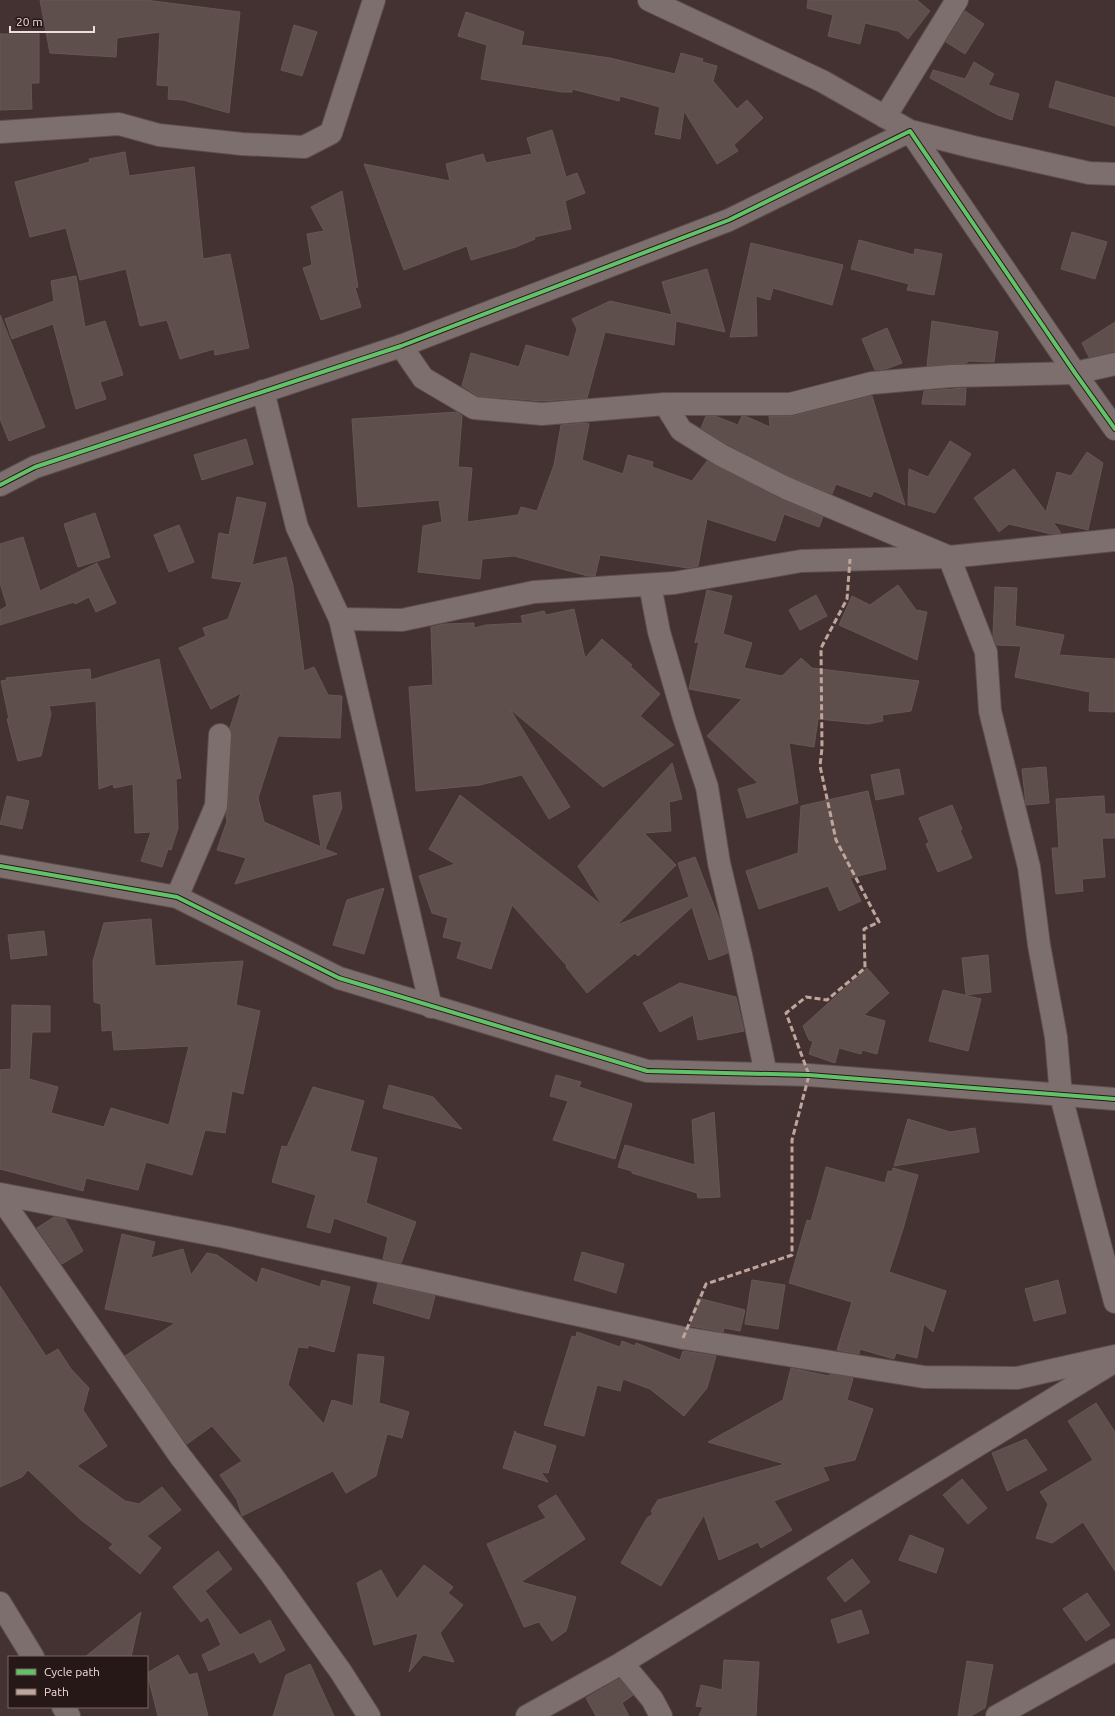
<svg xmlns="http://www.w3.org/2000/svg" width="1115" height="1716" font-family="Ubuntu,sans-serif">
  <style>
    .building { fill: #5e4e4c; stroke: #665654 }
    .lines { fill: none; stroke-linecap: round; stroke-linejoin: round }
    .minor-casing { stroke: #5e4e4e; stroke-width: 24 }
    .minor { stroke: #7e6f6f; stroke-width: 22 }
    .quiet { stroke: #c0a59a; stroke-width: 3; stroke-dasharray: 6 3; stroke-linecap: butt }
    .cycleway-casing { stroke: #271818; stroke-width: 6 }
    .cycleway { stroke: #61c268; stroke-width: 4 }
  </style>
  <rect width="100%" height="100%" fill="#443232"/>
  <g class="building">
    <polygon points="40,0 145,0 240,12 229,113 183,100 168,99 169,86 157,85 160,32 117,38 116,57 50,53"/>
    <polygon points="808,0 917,0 930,11 908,39 898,31 865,23 860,44 828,36 833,15 807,8"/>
    <polygon points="965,11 984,24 965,54 946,42"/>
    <polygon points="466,12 524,32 521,45 610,58 675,74 681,53 703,59 702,62 717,66 713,81 737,109 747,100 763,118 734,145 738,151 717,164 684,111 680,139 655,134 660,107 620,96 619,101 572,89 572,92 562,92 481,79 487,45 458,36"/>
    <polygon points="294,25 317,32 302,76 281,70"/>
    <polygon points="0,34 39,34 39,83 31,83 32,109 0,110"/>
    <polygon points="974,62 994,74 988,85 1019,94 1012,120 998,115 930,78 933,70 965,79"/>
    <polygon points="1056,81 1115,98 1115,126 1049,107"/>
    <polygon points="552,130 566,177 577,173 585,193 565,201 571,229 534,237 535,239 516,247 471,260 467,246 404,270 364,164 450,181 446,164 483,154 486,163 532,154 527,138"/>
    <polygon points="125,152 129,176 194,167 203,259 230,254 249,348 215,355 214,349 180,359 167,320 140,326 126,269 80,280 66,228 30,237 15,182 90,162 89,159"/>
    <polygon points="342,191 358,287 355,288 361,307 321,320 303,268 312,265 307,234 324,231 311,207"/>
    <polygon points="1072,232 1107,242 1095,279 1061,269"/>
    <polygon points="859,240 914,255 915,249 942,254 934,295 907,290 909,284 851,269"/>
    <polygon points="751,243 843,265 832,305 773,288 770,300 756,296 757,336 730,337"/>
    <polygon points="707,269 725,332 676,321 674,345 605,332 587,398 542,401 478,396 462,386 471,353 519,367 526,345 569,357 577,329 572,319 610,301 672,315 662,282"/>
    <polygon points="76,276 85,327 105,321 123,375 100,382 106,399 76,409 53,324 12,339 5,319 54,301 51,281"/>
    <polygon points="0,315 45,427 9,441 0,419"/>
    <polygon points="932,321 998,332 994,362 967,361 967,363 927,366"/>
    <polygon points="1115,322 1115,351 1089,357 1082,343"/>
    <polygon points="887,328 902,363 886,369 875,370 862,339"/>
    <polygon points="966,388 965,405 922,404 924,391"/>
    <polygon points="872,396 905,505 874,491 871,497 836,484 832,494 791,477 727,444 701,428 706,416 715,416 738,425 742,416 745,416 770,427 769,416 793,416"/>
    <polygon points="457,412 462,416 458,467 472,468 467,522 518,515 521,507 537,511 554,465 561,425 584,423 589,424 582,460 623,474 628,455 653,462 652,467 692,481 707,461 780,499 823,517 819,527 784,514 775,541 707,519 698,566 688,568 600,555 595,576 588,576 514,556 482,559 480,579 418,572 423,526 442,522 439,500 358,507 352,419"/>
    <polygon points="246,439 253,464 202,480 194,455"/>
    <polygon points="950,441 971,454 935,513 908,505 909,469 928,477"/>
    <polygon points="1087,452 1103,463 1088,530 1053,522 1061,533 1051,534 1009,524 999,532 974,498 1014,469 1046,512 1057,472 1071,476"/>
    <polygon points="237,497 266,503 252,565 286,557 293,586 304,671 314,667 328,695 342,696 340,738 278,736 258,798 264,822 321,847 313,796 340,792 342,808 325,849 337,854 235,884 246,858 217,850 227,821 226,815 228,807 232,736 230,728 241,693 211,709 179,648 206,636 203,628 228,619 242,582 212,578 219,533 229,535"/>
    <polygon points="95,513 110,557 78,567 64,524"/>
    <polygon points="179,525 194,562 169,572 154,535"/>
    <polygon points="23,537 40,591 97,563 116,603 96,612 89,597 75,604 74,602 0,625 0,610 7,606 0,583 0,544"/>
    <polygon points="898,585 916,610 927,612 917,660 839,625 852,596 870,605"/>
    <polygon points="995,587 1017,588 1015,626 1064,635 1059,655 1115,659 1115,712 1089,711 1090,692 1015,677 1021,646 997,645 993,636"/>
    <polygon points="707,590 732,596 723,634 752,643 744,668 782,676 801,658 812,668 919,681 911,711 882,715 883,721 868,724 818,719 814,747 789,743 798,803 747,818 738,789 758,783 707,736 742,699 689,689 699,641 695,643"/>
    <polygon points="816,595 827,616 800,630 789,610"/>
    <polygon points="574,609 585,658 602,639 632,665 630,666 660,694 640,716 674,745 603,787 510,709 570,807 549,819 522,775 480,785 416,791 409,687 433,685 431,627 444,624 474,623 474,628 486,625 523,623 521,616 544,611 546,615"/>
    <polygon points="159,659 181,778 176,779 178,828 171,850 168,849 162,867 141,861 151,832 135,833 133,784 114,788 113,784 99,789 96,701 49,706 51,714 41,756 18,761 7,719 9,719 1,681 7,680 6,678 90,669 91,680"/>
    <polygon points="672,763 682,799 669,802 671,831 644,833 676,865 617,925 689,897 678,863 695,857 720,921 728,953 709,960 692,907 638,956 635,953 587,993 566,967 567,966 512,905 491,969 457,958 462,942 443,937 448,918 432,913 419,876 455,864 429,849 460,795 602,905 578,866"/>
    <polygon points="1046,767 1049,803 1026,805 1022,769"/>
    <polygon points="899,769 904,794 876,800 871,775"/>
    <polygon points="868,791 886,869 850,878 861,901 839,911 828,886 759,909 746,871 798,853 801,806"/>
    <polygon points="7,796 29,801 22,829 0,824"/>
    <polygon points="1104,796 1105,814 1115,814 1115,838 1102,838 1105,877 1082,879 1083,891 1056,894 1052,848 1059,848 1056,799"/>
    <polygon points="952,805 962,829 960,830 972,858 938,872 926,844 929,842 919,818"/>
    <polygon points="384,888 364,954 333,945 347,900"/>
    <polygon points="151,919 155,966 243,961 236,1005 260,1011 243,1094 232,1091 225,1133 205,1130 192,1175 146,1162 138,1190 86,1178 83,1191 0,1169 0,1070 11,1069 12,1005 50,1006 50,1032 32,1032 29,1079 58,1087 51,1113 104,1127 111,1108 169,1125 189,1046 114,1050 112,1030 102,1031 101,1004 94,1002 93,961 104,923"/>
    <polygon points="44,931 47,955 11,959 8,935"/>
    <polygon points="988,955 991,992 966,995 962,958"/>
    <polygon points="867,968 889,993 864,1015 885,1021 877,1054 862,1050 861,1054 839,1048 835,1063 809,1054 813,1041 809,1040 803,1026"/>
    <polygon points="680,983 736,997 744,1031 698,1040 693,1015 660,1032 643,1003"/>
    <polygon points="943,990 981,999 968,1051 929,1041"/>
    <polygon points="556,1075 581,1082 579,1087 632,1104 615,1159 553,1140 568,1101 550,1096"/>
    <polygon points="389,1085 433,1097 462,1129 383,1108"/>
    <polygon points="313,1087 364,1101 350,1151 377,1158 366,1203 416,1222 401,1263 383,1259 388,1237 334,1218 330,1233 307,1227 316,1195 272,1182 282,1146 287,1147"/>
    <polygon points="714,1112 720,1197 698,1198 697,1193 632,1173 632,1171 618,1167 625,1145 695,1165 692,1120"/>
    <polygon points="908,1119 950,1132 975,1128 979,1152 894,1166"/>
    <polygon points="826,1167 885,1183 888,1171 892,1172 893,1168 918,1175 903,1229 889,1272 946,1291 933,1332 924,1324 917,1358 896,1353 894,1359 860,1349 859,1354 837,1350 852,1302 789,1283 807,1220 811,1221"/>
    <polygon points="54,1217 65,1219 83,1251 62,1264 37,1228"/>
    <polygon points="122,1234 155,1242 151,1258 183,1249 191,1275 207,1253 217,1255 257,1283 262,1268 320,1287 322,1280 350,1287 334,1352 308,1345 308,1348 298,1347 288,1385 324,1424 332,1400 353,1406 358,1354 384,1357 379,1403 409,1412 402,1438 387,1434 376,1476 346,1493 333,1471 242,1516 237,1500 220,1475 242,1461 212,1426 187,1444 125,1356 175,1323 105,1309"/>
    <polygon points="582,1252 624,1264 616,1293 574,1280"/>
    <polygon points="752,1280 785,1285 778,1329 745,1324"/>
    <polygon points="1058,1280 1066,1313 1034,1321 1025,1289"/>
    <polygon points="378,1283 435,1296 429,1319 373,1303"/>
    <polygon points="0,1286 46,1356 58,1349 71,1369 89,1388 83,1410 107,1446 77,1466 125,1501 139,1504 162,1487 181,1510 147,1536 161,1548 140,1574 109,1548 113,1544 81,1520 28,1470 22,1477 0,1487"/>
    <polygon points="698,1298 745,1310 740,1331 724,1328 723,1332 690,1326"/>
    <polygon points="577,1332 620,1347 622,1341 635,1346 636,1343 680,1360 683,1351 716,1356 707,1388 684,1416 650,1389 623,1379 620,1391 597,1385 584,1436 544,1425 572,1336 576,1337"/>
    <polygon points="791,1368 829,1376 830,1374 853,1378 847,1400 873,1409 855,1460 823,1467 829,1480 774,1501 792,1530 761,1548 758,1542 719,1560 704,1515 661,1586 621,1563 647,1518 653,1514 651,1511 658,1500 785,1464 708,1442 783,1400"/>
    <polygon points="1096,1403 1115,1432 1115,1571 1083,1522 1052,1543 1036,1538 1048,1504 1040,1492 1093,1460 1068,1421"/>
    <polygon points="515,1431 516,1433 556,1446 548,1473 541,1472 548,1482 503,1468"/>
    <polygon points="1026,1439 1047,1470 1007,1491 992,1453"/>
    <polygon points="962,1479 987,1508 968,1524 943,1495"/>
    <polygon points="556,1495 585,1539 521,1582 576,1597 566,1631 552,1641 539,1622 524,1627 487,1544 546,1518 538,1506"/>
    <polygon points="910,1535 944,1549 936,1573 899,1560"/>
    <polygon points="218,1551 232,1569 205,1591 240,1635 270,1620 285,1650 260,1663 254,1652 209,1671 202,1655 221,1645 208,1617 201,1622 173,1587"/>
    <polygon points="852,1559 870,1582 845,1602 827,1578"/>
    <polygon points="424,1565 453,1587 448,1593 463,1605 440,1633 454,1662 423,1655 409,1672 418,1633 374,1645 357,1583 381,1570 397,1599"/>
    <polygon points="1087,1593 1110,1625 1086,1641 1063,1609"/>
    <polygon points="861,1610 869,1633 838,1643 831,1620"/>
    <polygon points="141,1612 131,1657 85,1657"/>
    <polygon points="178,1655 189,1675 197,1673 208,1716 158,1716 147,1673"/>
    <polygon points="724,1660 759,1662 756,1716 699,1716 703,1707 696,1706 701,1685 722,1690"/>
    <polygon points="967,1661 993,1665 985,1708 971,1716 958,1716"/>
    <polygon points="310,1664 334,1716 273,1716 286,1675"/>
    <polygon points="619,1679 633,1695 622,1703 629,1716 596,1716 586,1698"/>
  </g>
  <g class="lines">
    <defs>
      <g id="minor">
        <polyline points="649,0 822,81 910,131 973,147 1089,173 1115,174"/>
        <polyline points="885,117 957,0"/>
        <polyline points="0,132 119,124 159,135 242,144 304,147 331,133 374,0"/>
        <polyline points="401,346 423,378 474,408 542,414 665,404 790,404 872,383 951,376 1075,373 1115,364"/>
        <polyline points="263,391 297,527 340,619 431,1007"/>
        <polyline points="665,404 681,430 721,455 786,488 949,557 986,652 990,711 1029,867 1039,945 1056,1037 1061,1096 1115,1302"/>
        <polyline points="0,485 35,467 401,346 729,220 910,131 1075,373 1115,429"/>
        <polyline points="650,585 659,632 684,718 707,787 719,863 741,955 766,1074"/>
        <polyline points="340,619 402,620 534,592 674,583 801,561 949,557 1115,540"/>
        <polyline points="0,866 177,897 339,978 647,1071 809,1075 1115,1099"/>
        <polyline points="177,897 216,806 220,735"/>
        <polyline points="0,1194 225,1237 683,1338 924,1377 1017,1378 1115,1356"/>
        <polyline points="0,1197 180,1456 271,1574 341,1672 369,1716"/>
        <polyline points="0,1603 33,1657"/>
        <polyline points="622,1663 652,1699 661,1716"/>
        <polyline points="63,1707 69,1716"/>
        <polyline points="527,1716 622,1663 1112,1363"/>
        <polyline points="997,1716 1115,1650"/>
      </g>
    </defs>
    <use href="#minor" class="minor-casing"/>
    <use href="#minor" class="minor"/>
    <polyline class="quiet" points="683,1338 706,1284 792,1255 792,1140 809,1075 786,1013 806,997 827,1000 865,968 864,929 879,922 836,840 820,766 822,748 821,648 847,599 850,559"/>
    <defs>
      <g id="cycleway">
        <polyline points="0,485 35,467 401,346 729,220 910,131 1075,373 1115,429"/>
        <polyline points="0,866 177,897 339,978 647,1071 809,1075 1115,1099"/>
      </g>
    </defs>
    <use href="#cycleway" class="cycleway-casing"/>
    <use href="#cycleway" class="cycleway"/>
  </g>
  <rect x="8" y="1656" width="140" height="52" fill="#271818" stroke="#796666"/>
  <rect x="16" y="1669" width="20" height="6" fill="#61c268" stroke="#796666"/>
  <text x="44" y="1676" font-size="12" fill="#f3dcdc">Cycle path</text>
  <rect x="16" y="1689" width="20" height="6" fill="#c0a59a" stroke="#796666"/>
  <text x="44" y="1696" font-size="12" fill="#f3dcdc">Path</text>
  <path d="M10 26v6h84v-6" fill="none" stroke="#f3dcdc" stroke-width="2"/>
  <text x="16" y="26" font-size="12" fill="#f3dcdc" stroke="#271818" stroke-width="3" paint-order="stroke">20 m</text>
</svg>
